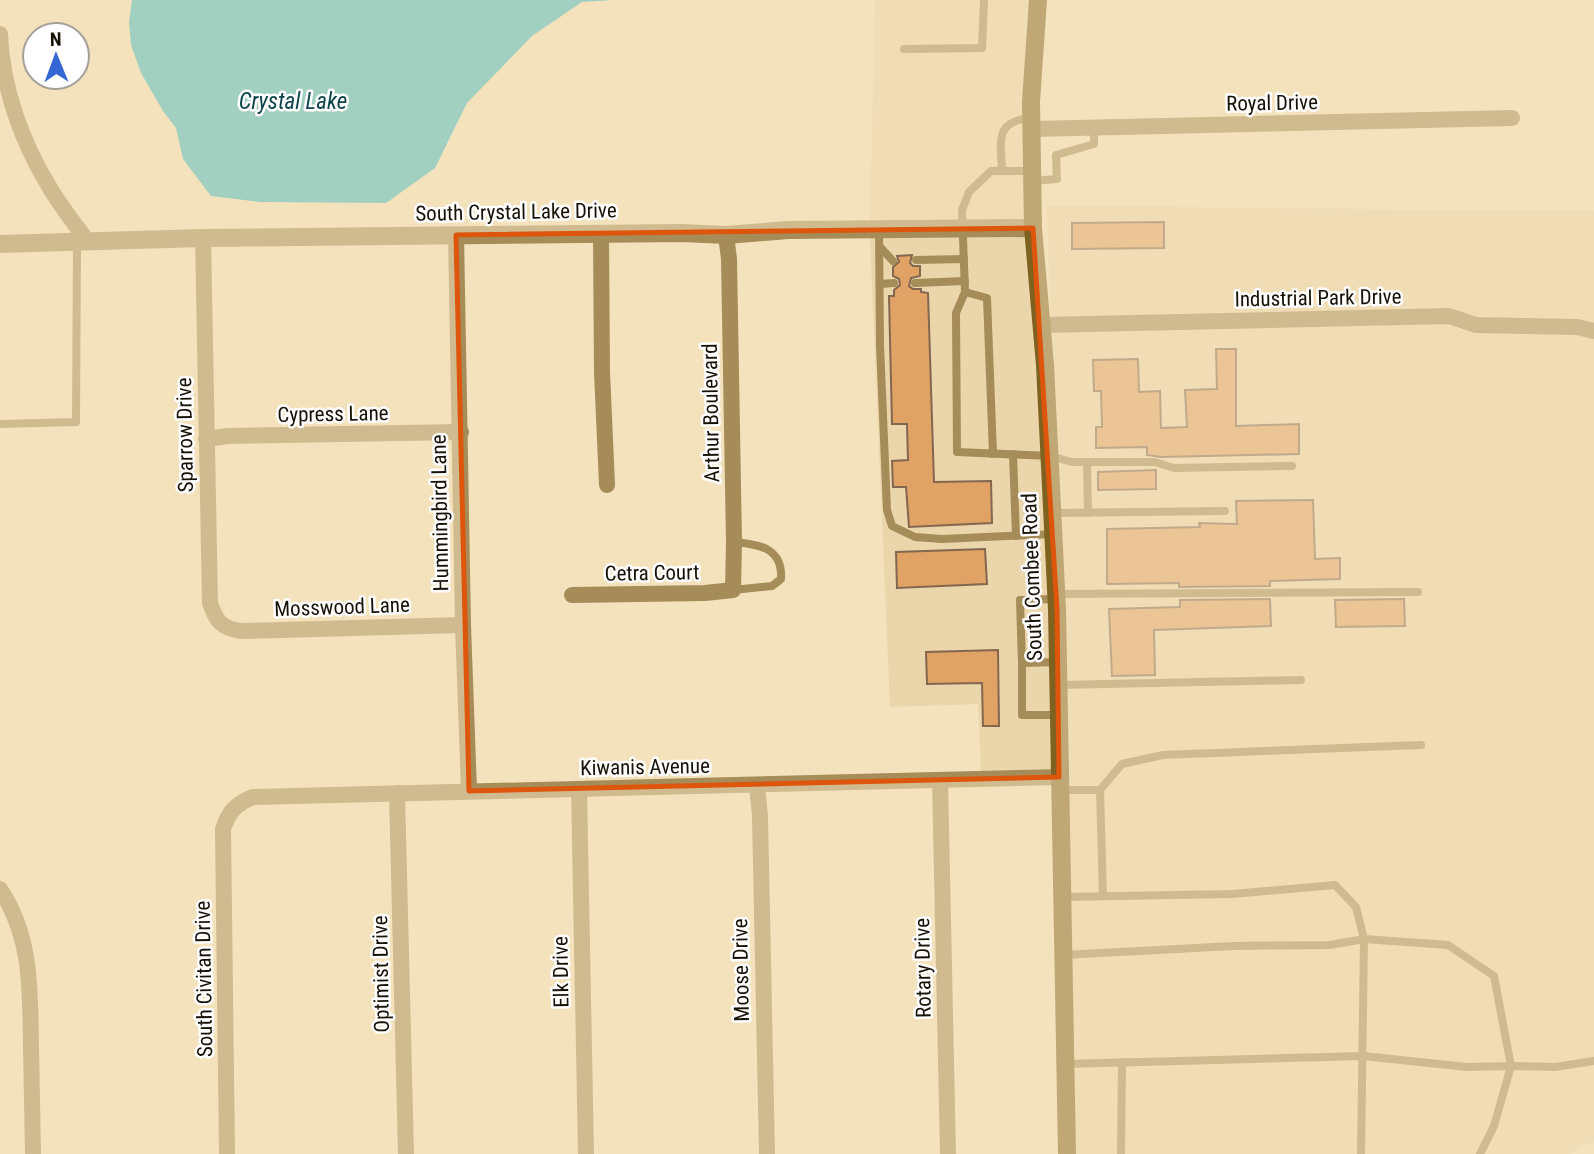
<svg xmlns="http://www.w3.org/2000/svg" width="1594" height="1154" font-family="'Roboto Condensed',sans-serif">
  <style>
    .built { fill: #ebd5ab }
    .water { fill: #3cb8c3 }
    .building { fill: #e1a266; stroke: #83674e; stroke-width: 2 }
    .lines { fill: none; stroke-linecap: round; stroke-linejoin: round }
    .service { stroke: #a58c59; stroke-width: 8 }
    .minor { stroke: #a58c59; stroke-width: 16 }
    .tertiary { stroke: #a58c59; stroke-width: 18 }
    .secondary { stroke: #806220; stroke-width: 18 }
    .marked { fill: none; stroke: #de550c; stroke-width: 5; stroke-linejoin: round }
    .labels { text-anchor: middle; stroke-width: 5; stroke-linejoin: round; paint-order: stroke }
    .street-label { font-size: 21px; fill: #171105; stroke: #fff }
    .water-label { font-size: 23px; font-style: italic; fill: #0e454a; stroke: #fff }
  </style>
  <rect width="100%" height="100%" fill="#f4e2bd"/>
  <g class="built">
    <polygon points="875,0 1030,0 1025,219 870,220"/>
    <polygon points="1047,206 1594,211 1594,1143 1581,1145 1571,1154 1076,1154"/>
    <polygon points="1026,237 1037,366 1049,609 1051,769 981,771 978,704 890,707 870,238"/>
  </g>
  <polygon class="water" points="132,0 613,0 582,2 532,36 467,103 435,168 386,203 260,202 211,196 183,159 176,128 163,111 141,73 131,45 129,22"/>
  <g class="building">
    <polygon points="1164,222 1164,248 1072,249 1072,223"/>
    <polygon points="912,255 910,263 913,266 920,266 920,276 911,278 909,286 913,289 921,289 921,292 928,293 934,482 991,481 992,523 909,527 906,487 893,487 892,461 908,460 907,424 892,424 889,296 894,296 894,290 900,285 899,279 893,276 893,267 899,262 897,256"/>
    <polygon points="1216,349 1236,349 1236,426 1299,424 1299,454 1161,457 1147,455 1147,447 1096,448 1096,427 1102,427 1101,391 1094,391 1093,360 1138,359 1139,392 1160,391 1161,428 1187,427 1185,390 1217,389"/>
    <polygon points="1156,470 1156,489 1098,490 1098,472"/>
    <polygon points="1313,500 1315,559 1340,558 1340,579 1270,581 1270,586 1179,587 1179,583 1107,584 1107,529 1200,527 1199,523 1237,524 1236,501"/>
    <polygon points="985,549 987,584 897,588 896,552"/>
    <polygon points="1270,599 1271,626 1154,630 1155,675 1112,676 1109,609 1180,607 1180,600"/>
    <polygon points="1404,599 1405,626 1336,627 1335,600"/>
    <polygon points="998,650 999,726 983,726 982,683 927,684 926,652"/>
  </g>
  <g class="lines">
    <g class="service">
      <polyline points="904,49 982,48 984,0"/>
      <path d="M 1002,171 C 1001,141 994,121 1031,118"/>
      <polyline points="1032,171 991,171 969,192 962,210 965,292 956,313 957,452 1050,456 1072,462 1155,462 1174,468 1292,466"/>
      <polyline points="1032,181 1057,179 1056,155 1094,144 1094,127"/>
      <polyline points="879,229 880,345 887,510 892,526 915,537 942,539 1053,534"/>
      <polyline points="880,247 893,261"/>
      <polyline points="916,260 964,259"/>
      <polyline points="915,283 965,281"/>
      <polyline points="881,284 894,283"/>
      <polyline points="965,292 987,298 993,454"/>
      <polyline points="0,424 76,422 77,242"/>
      <polyline points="1013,454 1016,536"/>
      <polyline points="1087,462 1088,513"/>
      <polyline points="1052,513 1225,511"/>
      <path d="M 733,590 L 772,586 L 781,579 C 783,548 759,544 734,542"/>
      <polyline points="1056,594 1418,592"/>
      <polyline points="1058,662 1022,663 1022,715 1058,715"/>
      <polyline points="1022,663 1020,600 1056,599"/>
      <polyline points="1058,685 1301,680"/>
      <polyline points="1059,790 1100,790 1122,764 1163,755 1421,745"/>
      <polyline points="1100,790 1103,896"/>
      <polyline points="1062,897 1232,894 1335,885 1356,907 1364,939 1448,945 1494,976 1511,1066 1467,1067 1363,1056 1065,1064"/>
      <polyline points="1063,955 1233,946 1330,945 1364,939 1361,1154"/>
      <polyline points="1121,1154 1122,1062"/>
      <polyline points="1480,1154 1494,1126 1511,1066 1555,1067 1594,1061"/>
    </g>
    <g class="minor">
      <path d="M 0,34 C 2,87 22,143 50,188 C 61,207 75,224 88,242"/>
      <polyline points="1032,129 1512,118"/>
      <polyline points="601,234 602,372 607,485"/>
      <polyline points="456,235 463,625 469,791"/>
      <path d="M 203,238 L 210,603 C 216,621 221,628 241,631 L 463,625"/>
      <polyline points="1042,325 1449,316 1476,325 1577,327 1594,331"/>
      <polyline points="206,439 228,436 461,432"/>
      <polyline points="572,595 705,593 733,590 734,542 729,259 726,235"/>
      <polyline points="940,780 948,1154"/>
      <polyline points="757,786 760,816 767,1154"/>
      <polyline points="579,789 586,1154"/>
      <polyline points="397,793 406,1154"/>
      <path d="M 0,889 C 32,937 30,990 31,1046 C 32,1082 32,1118 33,1154"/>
      <path d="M 227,1154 L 223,829 C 229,811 236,804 253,797 L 1059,777"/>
    </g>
    <polyline class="tertiary" points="0,244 203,238 682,233 726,235 788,230 1033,228"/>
    <polyline class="secondary" points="1038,0 1031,102 1033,228 1045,365 1057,609 1067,1154"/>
  </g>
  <path d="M0 0H1594V1154H0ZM 1033,228 L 1057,609 L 1059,777 L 469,791 L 456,235 Z" fill="#f4e2bd" fill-opacity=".55" fill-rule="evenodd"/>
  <path class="marked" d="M 1033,228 L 1057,609 L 1059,777 L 469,791 L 456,235 Z"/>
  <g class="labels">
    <g class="street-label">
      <text transform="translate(1272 103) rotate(-1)" y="7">Royal Drive</text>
      <text transform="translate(516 212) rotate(-1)" y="7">South Crystal Lake Drive</text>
      <text transform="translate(1318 298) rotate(-1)" y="7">Industrial Park Drive</text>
      <text transform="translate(711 413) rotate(-91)" y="7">Arthur Boulevard</text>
      <text transform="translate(333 414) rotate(-1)" y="7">Cypress Lane</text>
      <text transform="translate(185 435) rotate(-91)" y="7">Sparrow Drive</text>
      <text transform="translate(440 513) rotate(-91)" y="7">Hummingbird Lane</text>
      <text transform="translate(652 573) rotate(-1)" y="7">Cetra Court</text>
      <text transform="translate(1032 577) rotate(-92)" y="7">South Combee Road</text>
      <text transform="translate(342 607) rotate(-2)" y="7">Mosswood Lane</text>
      <text transform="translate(645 767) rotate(-1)" y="7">Kiwanis Avenue</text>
      <text transform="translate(923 968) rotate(-91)" y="7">Rotary Drive</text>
      <text transform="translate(741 970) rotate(-91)" y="7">Moose Drive</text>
      <text transform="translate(561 972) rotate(-91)" y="7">Elk Drive</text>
      <text transform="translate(381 974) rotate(-91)" y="7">Optimist Drive</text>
      <text transform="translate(204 979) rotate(-91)" y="7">South Civitan Drive</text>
    </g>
    <g class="water-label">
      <text x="293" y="109">Crystal Lake</text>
    </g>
  </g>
  <g transform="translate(56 56) rotate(359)"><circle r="33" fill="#ffffff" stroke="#a2a09b" stroke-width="2"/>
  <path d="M0-5L12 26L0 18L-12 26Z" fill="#3566d5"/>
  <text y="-10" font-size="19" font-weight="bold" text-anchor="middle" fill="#171105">N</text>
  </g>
</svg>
